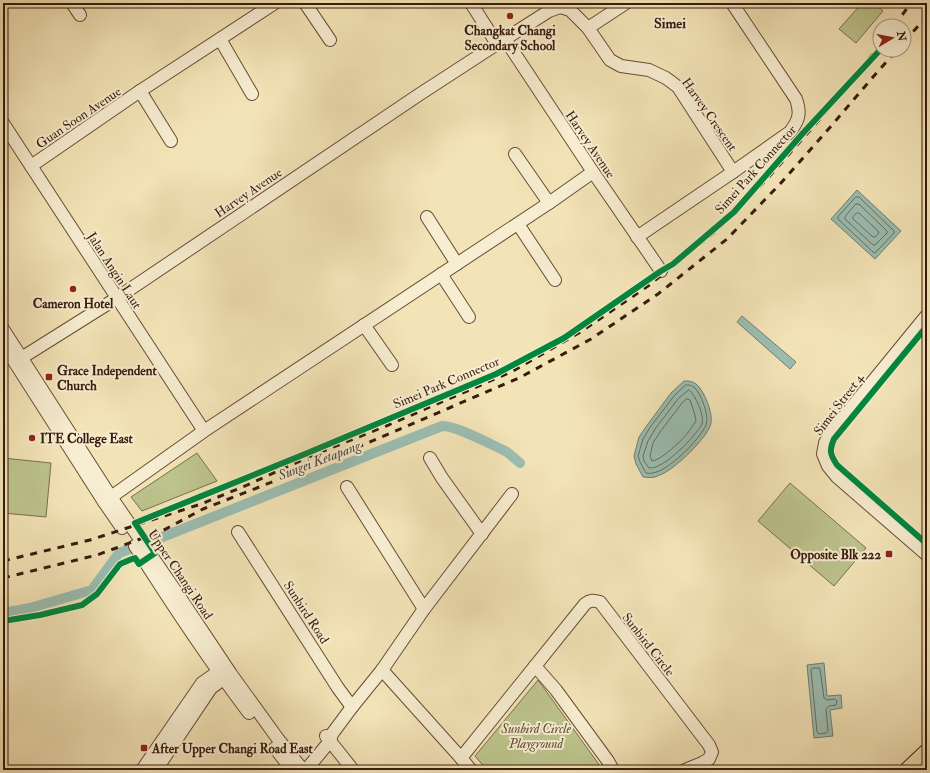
<svg xmlns="http://www.w3.org/2000/svg" width="930" height="773" font-family="'IM FELL Double Pica',serif">
  <style>
    .green { fill: #bdc48d; stroke: #7a6f4c }
    .water { fill: #9bbeb2; stroke: #737c70 }
    .lines { fill: none; stroke-linecap: round; stroke-linejoin: round }
    .shore { stroke: #6a6c5f; stroke-width: 1 }
    .canal { stroke: #9bbeb2; stroke-width: 10 }
    .minor-casing { stroke: #674c37; stroke-width: 14 }
    .major-casing { stroke: #381a0c; stroke-width: 18 }
    .minor { stroke: #f7edd0; stroke-width: 12 }
    .major { stroke: #f3e4b7; stroke-width: 16 }
    .rail { stroke: #381a0c; stroke-width: 3; stroke-dasharray: 7 7; stroke-linecap: butt }
    .cycleway-casing { stroke: #f7edd0; stroke-width: 8 }
    .cycleway { stroke: #00873e; stroke-width: 6 }
    .poi-dot { fill: #8f2418; stroke: #f7edd0; stroke-width: 1.5 }
    .labels { text-anchor: middle; stroke-width: 4; stroke-linejoin: round; paint-order: stroke }
    .poi-label { font-size: 13px; font-weight: bold; fill: #381a0c; stroke: #f7edd0; text-anchor: start }
    .street-label { font-size: 13px; fill: #381a0c; stroke: #f7edd0 }
    .park-label { font-size: 13px; font-style: italic; fill: #604d33; stroke: #f7edd0 }
    .neighbourhood-label { font-size: 14px; font-weight: bold; fill: #381a0c; stroke: #f7edd0 }
    .water-label { font-size: 14px; font-style: italic; fill: #564b3e; stroke: #f7edd0 }
  </style>
  <rect width="100%" height="100%" fill="#f3e4b7"/>
  <filter id="stains"><feTurbulence type="fractalNoise" baseFrequency=".005" numOctaves="4"/><feColorMatrix values="0 0 0 0 .2 0 0 0 0 .09 0 0 0 0 .02 0 0 0 .5 -.17"/></filter>
  <radialGradient id="worn" r=".72"><stop offset=".6" stop-color="#630" stop-opacity="0"/><stop offset="1" stop-color="#630" stop-opacity=".3"/></radialGradient>
  <g class="green">
    <polygon points="862,3 874,3 883,11 856,43 839,29"/>
    <polygon points="197,453 217,481 142,511 131,497"/>
    <polygon points="3,458 51,463 46,517 3,513"/>
    <polygon points="790,483 866,548 834,586 758,521"/>
    <polygon points="538,680 603,770 487,770 475,756"/>
  </g>
  <g class="water">
    <polygon points="857,190 901,231 875,259 831,219"/>
    <polygon points="742,316 796,362 790,369 737,322"/>
    <path d="M 684,381 C 689,381 692,381 696,384 C 704,390 713,413 711,423 C 709,436 680,463 669,470 C 665,473 660,475 655,477 C 651,478 647,477 643,477 L 636,464 L 634,456 L 639,437 L 648,424 L 671,393 Z"/>
    <polygon points="824,663 827,696 841,695 842,708 830,710 833,736 814,738 807,665"/>
  </g>
  <g class="lines">
    <g class="shore">
      <polygon points="856,197 859,197 894,231 894,233 875,253 873,252 838,219 838,217"/>
      <polygon points="856,204 859,204 887,231 887,233 875,245 873,245 845,219 845,217"/>
      <polygon points="857,213 859,213 878,231 879,233 875,237 873,237 853,219 853,217"/>
      <path d="M 686,385 C 689,385 692,385 695,388 C 701,394 710,417 706,425 C 700,439 668,472 652,473 C 651,474 647,473 646,473 L 640,462 L 638,456 L 643,439 L 651,426 L 674,396 Z"/>
      <path d="M 689,390 C 695,394 705,416 702,424 C 696,436 663,470 649,468 L 644,461 L 643,456 L 648,441 L 655,429 L 678,399 Z"/>
      <path d="M 687,399 L 690,400 L 695,415 L 696,421 C 693,425 690,430 687,434 C 680,442 661,460 652,461 L 650,456 L 653,443 L 660,432 L 682,403 Z"/>
      <polygon points="813,668 819,668 820,669 824,698 827,700 835,699 837,701 836,705 829,706 826,709 828,731 826,733 819,734 817,732 811,670"/>
    </g>
    <path class="canal" d="M 3,613 L 30,608 L 92,590 L 119,553 L 160,538 L 442,426 C 455,425 490,444 503,450 L 507,452 L 520,463"/>
    <defs>
      <g id="minor">
        <polyline points="72,3 80,15"/>
        <polyline points="305,3 330,40"/>
        <polyline points="471,3 497,44"/>
        <polyline points="588,28 626,3"/>
        <polyline points="220,39 252,94"/>
        <polyline points="505,39 593,172 661,271"/>
        <polyline points="140,91 171,141"/>
        <polyline points="3,123 204,431"/>
        <polyline points="515,154 549,203"/>
        <polyline points="31,166 140,91 275,3"/>
        <polyline points="427,217 457,264"/>
        <polyline points="518,224 555,280"/>
        <path d="M 637,237 L 733,172 L 790,132 C 799,120 801,113 796,99 L 732,3"/>
        <polyline points="441,274 469,317"/>
        <polyline points="927,315 833,430 825,443 823,454 828,466 837,477 927,555"/>
        <polyline points="364,325 392,365"/>
        <polyline points="3,329 111,497 177,593 231,674 278,739 303,770"/>
        <polyline points="3,344 104,502 122,528"/>
        <polyline points="15,362 117,298 420,94 497,44 549,11 560,7 570,10 588,28 610,60 621,66 649,70 666,78 678,87 733,172"/>
        <polyline points="430,458 442,478 482,534"/>
        <polyline points="347,487 424,609"/>
        <polyline points="104,502 204,431 549,203 593,172"/>
        <polyline points="238,532 338,688 352,707"/>
        <path d="M 135,546 C 171,603 208,659 249,713"/>
        <polyline points="535,666 556,690 608,761 613,770"/>
        <polyline points="382,670 461,758 471,770"/>
        <polyline points="326,736 353,770"/>
        <polyline points="275,748 292,770"/>
        <path d="M 461,758 L 585,604 C 590,600 593,600 600,602 L 709,745 L 712,752 L 709,759 L 702,763 L 685,770"/>
        <polyline points="142,770 202,683 225,667"/>
        <polyline points="156,770 211,688 229,675"/>
        <polyline points="306,770 330,741 332,734 352,707 382,670 424,609 512,494"/>
      </g>
      <g id="major">
        <polyline points="908,770 927,752"/>
        <polyline points="926,770 927,769"/>
      </g>
    </defs>
    <use href="#minor" class="minor-casing"/>
    <use href="#major" class="major-casing"/>
    <use href="#minor" class="minor"/>
    <use href="#major" class="major"/>
    <g class="rail">
      <polyline points="894,26 911,3"/>
      <polyline points="904,42 927,16"/>
      <polyline points="3,561 90,540 201,504 245,486 311,456 386,426 511,372 582,331 648,286 716,231 768,178 820,119 860,70 880,44"/>
      <polyline points="3,578 97,555 162,531 203,509 318,464 393,432 519,378 591,339 658,294 727,239 780,184 832,125 873,77 897,50"/>
    </g>
    <defs>
      <g id="cycleway">
        <path d="M 927,326 L 834,439 C 829,451 830,454 837,465 L 927,544"/>
        <polyline points="3,621 40,615 82,605 97,594 120,564 132,559 135,558 139,564 155,553 135,523 305,454 496,374 564,338 661,271 673,264 734,212 804,132 880,50"/>
      </g>
    </defs>
    <use href="#cycleway" class="cycleway-casing"/>
    <use href="#cycleway" class="cycleway"/>
  </g>
  <g class="poi-dot">
    <circle cx="510" cy="16" r="4"/>
    <circle cx="73" cy="289" r="4"/>
    <rect x="45" y="373" width="8" height="8" rx="2"/>
    <circle cx="32" cy="438" r="4"/>
    <rect x="885" y="550" width="8" height="8" rx="2"/>
    <rect x="140" y="744" width="8" height="8" rx="2"/>
  </g>
  <g class="labels">
    <g class="poi-label">
      <text x="510" y="35" text-anchor="middle">Changkat Changi<tspan x="510" dy="15">Secondary School</tspan></text>
      <text x="73" y="308" text-anchor="middle">Cameron Hotel</text>
      <text x="57" y="375">Grace Independent<tspan x="57" dy="15">Church</tspan></text>
      <text x="40" y="443">ITE College East</text>
      <text x="881" y="559" text-anchor="end">Opposite Blk 222</text>
      <text x="152" y="753">After Upper Changi Road East</text>
    </g>
    <g class="street-label">
      <text transform="translate(710 114) rotate(55)" y="5">Harvey Crescent</text>
      <text transform="translate(78 117) rotate(-34)" y="5">Guan Soon Avenue</text>
      <text transform="translate(591 144) rotate(56)" y="5">Harvey Avenue</text>
      <text transform="translate(755 169) rotate(-48)" y="5">Simei Park Connector</text>
      <text transform="translate(248 192) rotate(-34)" y="5">Harvey Avenue</text>
      <text transform="translate(115 270) rotate(57)" y="5">Jalan Angin Laut</text>
      <text transform="translate(446 382) rotate(-23)" y="5">Simei Park Connector</text>
      <text transform="translate(838 404) rotate(-53)" y="5">Simei Street 4</text>
      <text transform="translate(181 574) rotate(56)" y="5">Upper Changi Road</text>
      <text transform="translate(307 612) rotate(57)" y="5">Sunbird Road</text>
      <text transform="translate(649 644) rotate(52)" y="5">Sunbird Circle</text>
    </g>
    <g class="park-label">
      <text x="536" y="733">Sunbird Circle<tspan x="536" dy="15">Playground</tspan></text>
    </g>
    <g class="neighbourhood-label">
      <text x="670" y="28">Simei</text>
    </g>
    <g class="water-label">
      <text transform="translate(319 460) rotate(-21)" y="5">Sungei Ketapang</text>
    </g>
  </g>
  <rect width="930" height="773" fill="none" stroke="#f3e4b7" stroke-width="16"/>
  <rect x="4" y="4" width="922" height="765" fill="none" stroke="#381a0c" stroke-width="2"/>
  <rect x="8" y="8" width="914" height="757" fill="none" stroke="#381a0c"/>
  <g transform="translate(892 38) rotate(80)"><circle r="19" fill="#f7edd0" stroke="#ab9982"/>
  <path d="M0-3L7 15L0 10L-7 15Z" fill="#8f2418"/>
  <text y="-6" font-size="11" font-weight="bold" text-anchor="middle" fill="#381a0c">N</text>
  </g>
  <rect width="100%" height="100%" filter="url(#stains)"/>
  <rect width="100%" height="100%" fill="url(#worn)"/>
</svg>
